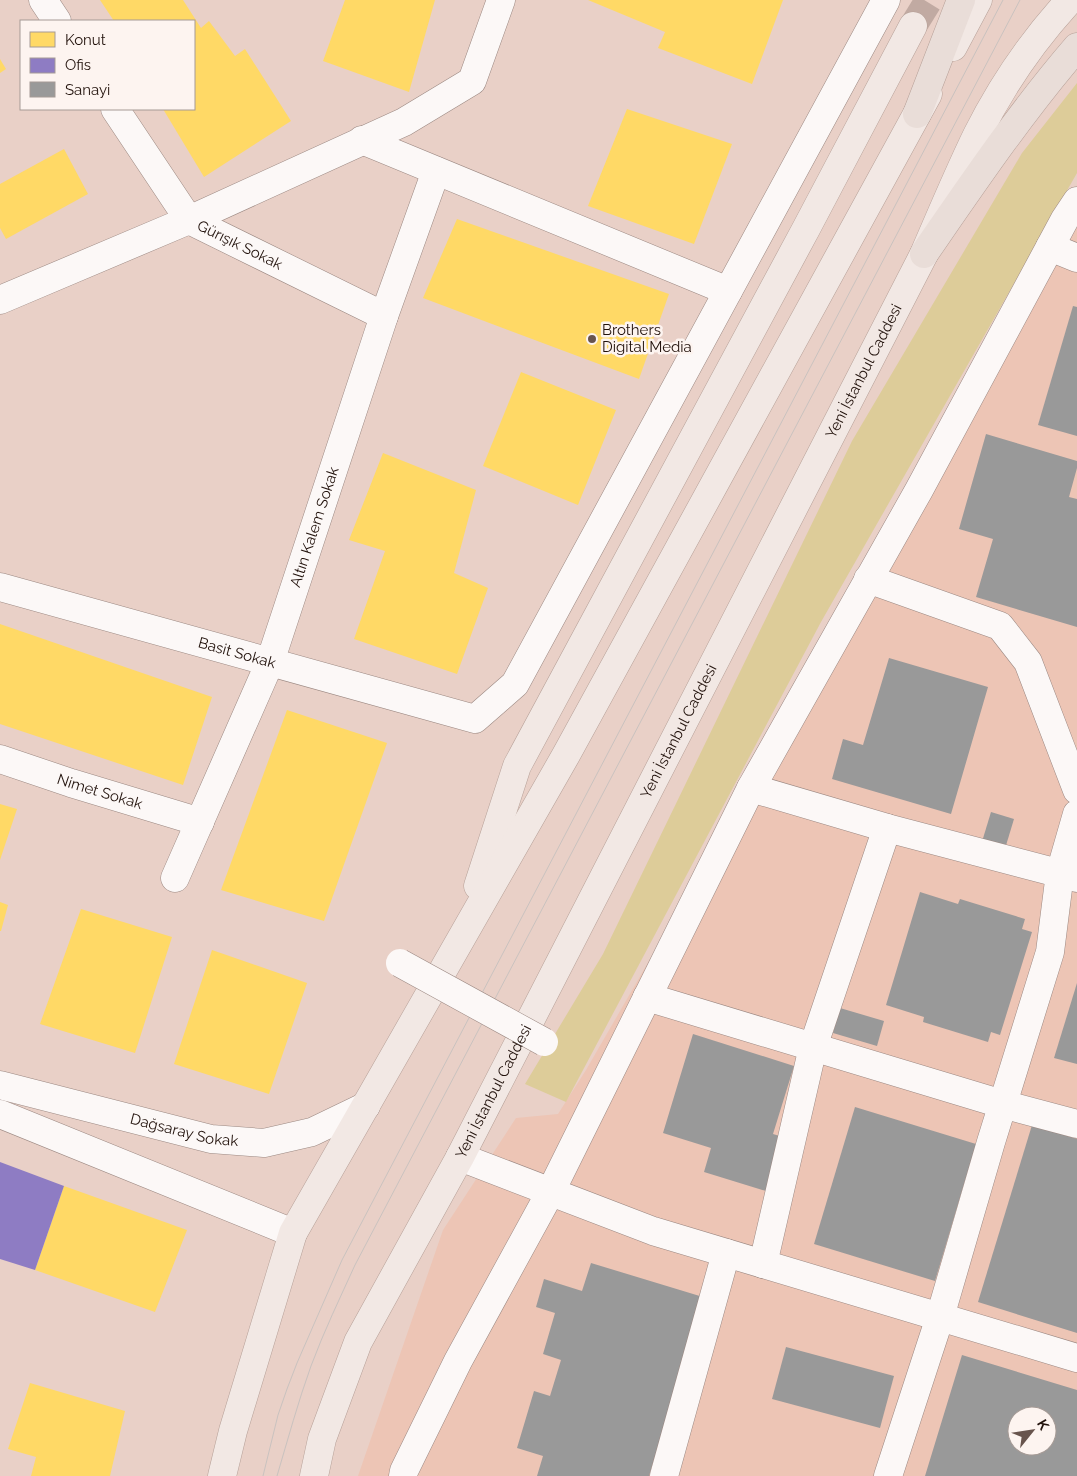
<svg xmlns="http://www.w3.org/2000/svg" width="1077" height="1476" font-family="Raleway,sans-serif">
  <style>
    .built { fill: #edc5b5; fill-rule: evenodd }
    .green { fill: #dc9 }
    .homes { fill: #ffd966 }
    .offices { fill: #8e7cc3 }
    .industry { fill: #999; fill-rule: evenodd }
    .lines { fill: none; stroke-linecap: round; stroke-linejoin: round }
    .major-tunnel { stroke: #c1aaa2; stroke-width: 28; stroke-dasharray: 28 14; stroke-linecap: butt }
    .minor-casing { stroke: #9b8882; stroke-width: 29 }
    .major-casing { stroke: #b6a098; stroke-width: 29 }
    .highway-casing { stroke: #b6a098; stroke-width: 29 }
    .minor { stroke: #fcf8f7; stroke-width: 28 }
    .major { stroke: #f2e8e4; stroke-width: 28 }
    .highway { stroke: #e9ddd8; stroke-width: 28 }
    .tram { stroke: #c9c2bf; stroke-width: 1 }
    .minor-bridge-casing { stroke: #9b8882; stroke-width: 29; stroke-linecap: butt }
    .minor-bridge { stroke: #fcf8f7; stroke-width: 28 }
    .poi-dot { fill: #68544d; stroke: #fdf4f0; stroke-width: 2 }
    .labels { text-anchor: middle; stroke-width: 5; stroke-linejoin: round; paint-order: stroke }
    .street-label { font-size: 15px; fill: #22120c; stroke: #fdf4f0 }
    .poi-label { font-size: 15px; fill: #22120c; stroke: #fdf4f0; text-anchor: start }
  </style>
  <rect width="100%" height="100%" fill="#e9d0c7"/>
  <path class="built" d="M 1077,219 L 1077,1476 L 358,1476 L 443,1230 L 516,1118 L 558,1114 L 586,1070 ZM 1017,1416 L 1047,1416 L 1047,1446 L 1017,1446 Z"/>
  <polygon class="green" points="1077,83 1077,173 821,622 566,1102 525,1084 603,954 852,441 1022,153"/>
  <g class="homes">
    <polygon points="100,0 183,0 201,28 209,21 235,56 245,49 291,121 204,177 163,109 194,109 194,21 114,21"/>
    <polygon points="345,0 435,0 409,92 323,61"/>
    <polygon points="588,0 783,0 752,84 658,48 665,32"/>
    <polygon points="0,59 6,69 0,73"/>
    <polygon points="627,109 732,144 694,244 588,206"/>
    <polygon points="64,149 88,194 6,239 0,228 0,184"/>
    <polygon points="457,219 669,294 639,379 423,298"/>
    <polygon points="521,372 616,410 578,505 483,466"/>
    <polygon points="383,453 476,490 454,573 488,588 457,674 354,639 385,551 349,540"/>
    <polygon points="0,624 212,697 183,785 0,724"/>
    <polygon points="287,710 387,743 324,921 221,890"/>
    <polygon points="0,804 17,809 0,860"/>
    <polygon points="0,902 8,905 1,931 0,931"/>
    <polygon points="81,909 172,937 135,1053 40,1024"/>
    <polygon points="212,950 307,983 269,1094 174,1064"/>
    <polygon points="64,1186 187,1230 155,1312 35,1270"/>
    <polygon points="30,1383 125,1411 110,1476 31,1476 36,1457 8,1449"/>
  </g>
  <polygon class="offices" points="0,1162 64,1186 35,1270 0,1259"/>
  <g class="industry">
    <polygon points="1073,306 1077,307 1077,436 1038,425"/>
    <polygon points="986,434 1077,461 1077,468 1069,497 1077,499 1077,627 976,597 993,539 959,529"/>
    <polygon points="889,658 988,687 951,814 832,779 843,739 863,745"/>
    <polygon points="991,812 1014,819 1004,852 981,845"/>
    <polygon points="920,892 958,904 960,899 1025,919 1022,929 1032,932 1000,1035 991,1032 988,1042 923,1022 924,1017 886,1005"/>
    <polygon points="1077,983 1077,1064 1054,1058"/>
    <polygon points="840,1008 884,1021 877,1046 833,1033"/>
    <polygon points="693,1034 794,1066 773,1134 786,1138 769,1192 704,1172 711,1148 663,1133"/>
    <polygon points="855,1107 976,1144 935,1281 814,1244"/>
    <polygon points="1032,1125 1077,1139 1077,1333 978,1302"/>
    <polygon points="591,1263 703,1297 649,1476 537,1476 543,1456 517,1448 534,1391 550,1396 561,1360 543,1354 555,1313 536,1307 544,1279 582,1291"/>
    <polygon points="786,1347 894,1376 880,1428 772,1399"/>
    <path d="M 962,1355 L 1077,1390 L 1077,1476 L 925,1476 ZM 1017,1416 L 1047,1416 L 1047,1446 L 1017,1446 Z"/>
  </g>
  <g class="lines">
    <polyline class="major-tunnel" points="913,26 929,0"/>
    <defs>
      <g id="minor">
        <polyline points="43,0 57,21"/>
        <path id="s1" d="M 115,109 L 189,220 L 384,316"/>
        <polyline points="362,140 728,291"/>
        <polyline points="1077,201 1065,219 919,490 751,788 887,828 1077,878"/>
        <polyline points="1050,247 1077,258"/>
        <polyline points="0,300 189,220 404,122 472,81 501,0"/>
        <polyline points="868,579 1000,626 1028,662 1077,790"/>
        <path id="s2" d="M 0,587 L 475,719 L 515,684 L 886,0"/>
        <path id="s3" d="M 0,759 L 71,783 L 200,822"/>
        <path id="s4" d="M 175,878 L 270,662 L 384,316 L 436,171"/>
        <polyline points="647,997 1002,1104 1077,1124"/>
        <path id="s5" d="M 0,1085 L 211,1139 L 264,1143 L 312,1132 L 366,1106"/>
        <polyline points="0,1114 293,1233"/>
        <polyline points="460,1157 653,1231 1077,1358"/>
        <polyline points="763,1264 813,1047 887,828"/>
        <polyline points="403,1476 404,1471 458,1361 551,1191 751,788"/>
        <polyline points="664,1476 726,1253"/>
        <polyline points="888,1476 940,1317 991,1142 1050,952 1060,873 1077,814"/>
      </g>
      <g id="major">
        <polyline points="953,47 978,0"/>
        <polyline points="478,886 517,766 807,227 913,26"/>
        <polyline points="222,1476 233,1431 293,1233 566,755 928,94"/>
        <path id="s6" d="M 314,1476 L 322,1439 L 358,1342 L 460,1157 L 924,254 C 941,215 958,174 977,135 C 1001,87 1033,40 1070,0"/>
      </g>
      <g id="highway">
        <polyline points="917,114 961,0"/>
        <path d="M 924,254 C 973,183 1021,112 1077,47"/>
      </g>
    </defs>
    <use href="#minor" class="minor-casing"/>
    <use href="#major" class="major-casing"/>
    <use href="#highway" class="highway-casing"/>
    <use href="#minor" class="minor"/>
    <use href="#major" class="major"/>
    <use href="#highway" class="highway"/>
    <g class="tram">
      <polyline points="263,1476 278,1415 287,1389 297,1363 342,1260 1003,0"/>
      <path d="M 277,1476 C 288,1439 298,1402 311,1366 C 324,1331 340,1298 355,1265 L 1020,0"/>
    </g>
    <defs>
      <polyline id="minor-bridge" points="400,963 544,1042"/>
    </defs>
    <use href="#minor-bridge" class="minor-bridge-casing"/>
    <use href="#minor-bridge" class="minor-bridge"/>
  </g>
  <circle class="poi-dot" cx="592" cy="339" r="5"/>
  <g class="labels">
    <g class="street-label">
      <text dy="5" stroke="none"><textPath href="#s1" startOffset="190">Gürışık Sokak</textPath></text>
      <text dy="5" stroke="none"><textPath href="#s6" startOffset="1236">Yeni İstanbul Caddesi</textPath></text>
      <text dy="5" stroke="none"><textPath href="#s4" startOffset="378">Altın Kalem Sokak</textPath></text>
      <text dy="5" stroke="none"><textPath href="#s2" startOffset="246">Basit Sokak</textPath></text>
      <text dy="5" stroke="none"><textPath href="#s6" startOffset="831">Yeni İstanbul Caddesi</textPath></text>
      <text dy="5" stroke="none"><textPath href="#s3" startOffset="105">Nimet Sokak</textPath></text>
      <text dy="5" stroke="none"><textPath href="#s6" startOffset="426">Yeni İstanbul Caddesi</textPath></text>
      <text dy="5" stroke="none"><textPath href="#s5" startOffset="190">Dağsaray Sokak</textPath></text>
    </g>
    <g class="poi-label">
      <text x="602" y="335">Brothers<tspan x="602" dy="17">Digital Media</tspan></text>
    </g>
  </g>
  <rect x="20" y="20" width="175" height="90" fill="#fdf4f0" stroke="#a59a95"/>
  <rect x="30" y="32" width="25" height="15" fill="#ffd966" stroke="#a59a95"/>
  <text x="65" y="45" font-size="15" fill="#22120c">Konut</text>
  <rect x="30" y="58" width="25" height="15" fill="#8e7cc3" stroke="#a59a95"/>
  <text x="65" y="70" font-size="15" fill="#22120c">Ofis</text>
  <rect x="30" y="82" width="25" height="15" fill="#999999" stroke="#a59a95"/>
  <text x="65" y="95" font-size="15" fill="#22120c">Sanayi</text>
  <g transform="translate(1032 1431) rotate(60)"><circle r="24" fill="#fdf4f0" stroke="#a59a95"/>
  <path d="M0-4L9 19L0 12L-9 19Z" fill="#68544d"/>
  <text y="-8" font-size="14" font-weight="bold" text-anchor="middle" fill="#22120c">K</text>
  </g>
</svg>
